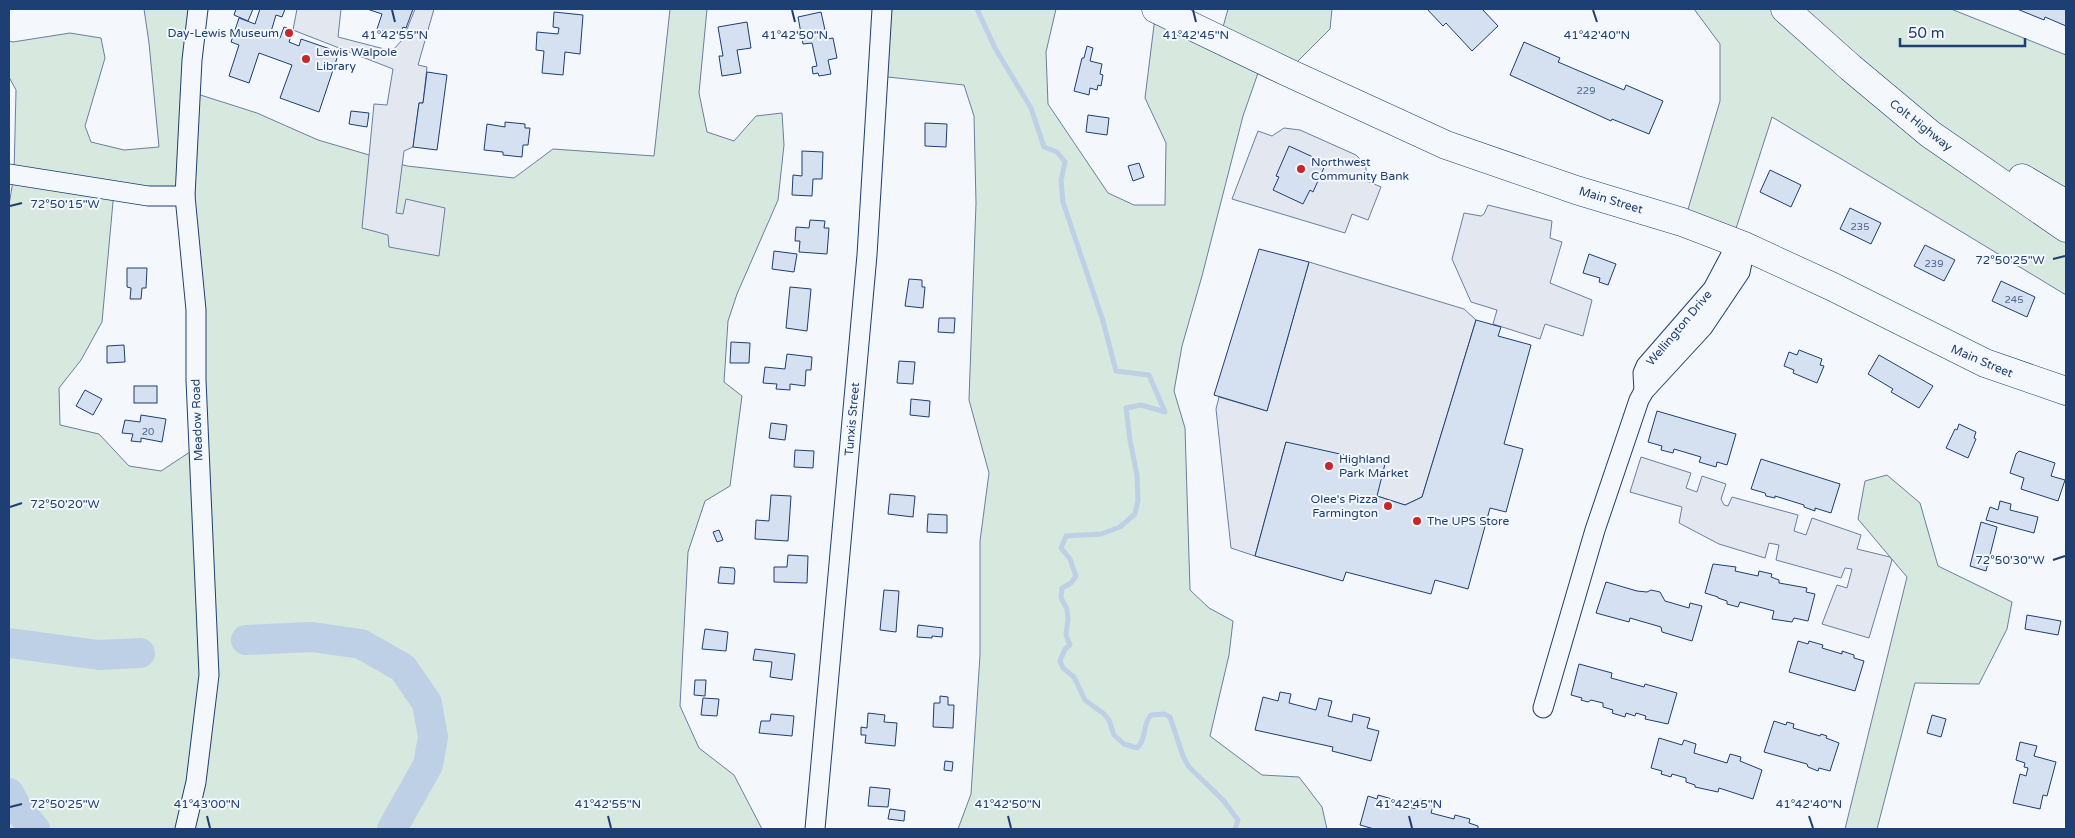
<svg xmlns="http://www.w3.org/2000/svg" width="2075" height="838" font-family="'Varela Round',sans-serif">
  <style>
    .green { fill: #d7e8df; stroke: #687fa3; fill-rule: evenodd }
    .parking { fill: #e3e8f0; stroke: #687fa3 }
    .lines { fill: none; stroke-linecap: round; stroke-linejoin: round }
    .stream { stroke: #bed0e5; stroke-width: 5 }
    .river { stroke: #bed0e5; stroke-width: 30 }
    .building { fill: #d5e0f0; stroke: #1d3f73 }
    .minor-casing { stroke: #1d3f73; stroke-width: 21 }
    .highway-casing { stroke: #1d3f73; stroke-width: 29 }
    .minor { stroke: #f4f7fb; stroke-width: 19 }
    .highway { stroke: #f4f7fb; stroke-width: 28 }
    .ticks { fill: none; stroke: #1d3f73; stroke-width: 2 }
    .poi-dot { fill: #c62828; stroke: #f4f7fb; stroke-width: 2 }
    .labels { text-anchor: middle; stroke-width: 4; stroke-linejoin: round; paint-order: stroke }
    .number-label { font-size: 10px; fill: #4b6792 }
    .poi-label { font-size: 12px; fill: #1d3f73; stroke: #f4f7fb; text-anchor: start }
    .street-label { font-size: 12px; fill: #1d3f73; stroke: #f4f7fb }
    .ticks-label { font-size: 12px; text-anchor: middle; fill: #1d3f73; stroke: #f4f7fb; stroke-width: 4; stroke-linejoin: round; paint-order: stroke }
  </style>
  <rect width="100%" height="100%" fill="#f4f7fb"/>
  <g class="green">
    <path d="M 144,9 L 198,9 L 191,92 L 257,113 L 318,140 L 407,166 L 514,178 L 553,149 L 654,156 L 670,9 L 707,9 L 699,93 L 707,132 L 734,141 L 756,116 L 782,113 L 784,145 L 778,200 L 737,294 L 728,321 L 724,382 L 742,396 L 730,486 L 705,501 L 688,552 L 680,706 L 699,748 L 734,775 L 762,829 L 9,829 L 9,205 L 14,175 L 16,90 L 9,77 L 9,41 L 13,42 L 70,33 L 101,38 L 105,58 L 85,126 L 91,142 L 124,150 L 159,147 L 149,43 ZM 114,191 L 185,196 L 199,446 L 161,471 L 129,466 L 99,434 L 60,425 L 59,388 L 81,360 L 102,322 Z"/>
    <polygon points="882,9 1056,9 1046,52 1048,104 1108,193 1134,205 1165,205 1166,143 1145,98 1156,9 1220,38 1228,9 1332,9 1330,29 1287,72 1258,73 1243,116 1202,276 1182,346 1174,391 1185,428 1190,590 1209,608 1233,621 1229,655 1210,736 1262,775 1299,777 1322,807 1327,829 958,829 971,794 980,655 980,541 989,473 969,400 976,203 974,116 964,85 878,76"/>
    <polygon points="1694,9 1951,9 2066,55 2066,295 1772,117 1732,241 1684,223 1720,101 1720,44"/>
    <polygon points="1887,475 1920,503 1938,566 2012,602 2007,629 1979,684 1915,683 1877,829 1845,829 1907,577 1858,519 1865,481"/>
  </g>
  <g class="parking">
    <polygon points="297,9 341,9 338,37 392,51 403,39 415,9 434,9 418,65 427,67 423,103 419,103 413,147 404,151 396,213 403,214 406,199 445,208 439,256 389,247 388,235 362,228 374,104 387,105 393,69 293,30"/>
    <polygon points="1284,128 1300,130 1356,155 1363,162 1366,168 1367,181 1381,187 1368,220 1352,214 1345,233 1232,199 1258,131 1272,136"/>
    <polygon points="1488,205 1552,221 1550,238 1562,242 1550,283 1592,300 1583,336 1545,324 1540,339 1493,324 1497,310 1471,302 1452,259 1464,213 1481,216 1484,214"/>
    <polygon points="1309,262 1464,309 1476,320 1422,497 1405,505 1377,496 1286,442 1255,556 1231,548 1216,409 1219,397 1267,411"/>
    <polygon points="1641,457 1691,473 1686,488 1697,492 1702,476 1726,484 1721,499 1724,505 1728,506 1732,497 1798,515 1794,531 1806,535 1812,518 1861,535 1857,549 1890,557 1892,560 1869,638 1822,624 1837,585 1847,588 1852,569 1845,568 1841,578 1776,560 1779,545 1769,543 1765,558 1719,544 1679,523 1682,507 1630,492"/>
  </g>
  <g class="lines">
    <path class="stream" d="M 977,9 L 995,48 L 1031,108 L 1044,147 L 1057,152 L 1065,162 L 1061,181 L 1063,202 L 1103,321 L 1116,371 L 1149,375 L 1165,412 L 1141,405 L 1126,408 L 1130,440 L 1137,475 L 1138,500 L 1135,514 L 1120,527 L 1101,534 L 1066,536 L 1061,548 L 1070,559 L 1076,576 L 1071,583 L 1062,588 L 1061,598 L 1067,609 L 1068,619 L 1066,635 L 1070,645 L 1065,649 L 1060,661 L 1063,668 L 1074,677 L 1085,700 L 1104,714 L 1109,720 L 1114,735 L 1124,744 L 1137,748 C 1147,740 1142,724 1151,715 L 1164,714 L 1170,717 L 1183,756 L 1189,767 L 1223,800 L 1238,820 L 1235,829"/>
    <g class="river">
      <polyline points="246,640 312,637 361,644 403,668 427,703 433,737 428,765 392,829"/>
      <polyline points="9,643 99,655 140,653"/>
      <polyline points="9,793 17,808 35,829"/>
    </g>
  </g>
  <g class="building">
    <polygon points="236,9 253,9 248,21 234,15"/>
    <polygon points="260,9 285,9 282,17 276,15 270,35 280,38 284,27 293,30 289,42 299,46 301,39 339,52 319,112 280,98 292,65 259,53 249,83 229,76 239,45 231,42 239,18 255,24"/>
    <polygon points="367,9 413,9 406,28 403,27 399,36 377,29 382,14"/>
    <polygon points="1427,9 1482,9 1498,26 1472,51 1446,23 1443,26"/>
    <polygon points="2017,9 2066,9 2066,26 2045,17 2044,20"/>
    <polygon points="554,12 583,15 580,54 565,52 563,75 542,73 544,51 536,50 537,32 558,34 559,28 553,27"/>
    <polygon points="821,12 827,39 833,38 837,58 828,60 831,74 819,76 818,73 813,74 812,67 817,66 812,43 803,44 798,17"/>
    <polygon points="747,22 751,48 737,50 741,73 722,76 719,56 723,56 718,27"/>
    <polygon points="1524,42 1560,58 1558,62 1624,90 1626,85 1663,101 1649,134 1612,119 1611,121 1510,75"/>
    <polygon points="1087,46 1093,48 1090,61 1102,64 1100,74 1103,75 1101,86 1098,85 1097,90 1090,88 1089,95 1074,91 1082,58 1084,58"/>
    <polygon points="427,72 447,75 437,150 413,147 419,103 423,103"/>
    <polygon points="351,111 369,113 367,127 349,124"/>
    <polygon points="1088,115 1109,118 1107,135 1086,132"/>
    <polygon points="505,122 525,124 525,128 530,128 528,145 523,145 522,157 503,155 503,152 484,150 487,124 505,127"/>
    <polygon points="925,123 947,124 946,147 925,146"/>
    <polygon points="1289,146 1326,163 1313,192 1310,190 1303,204 1273,190 1279,177 1276,176"/>
    <polygon points="802,151 823,152 822,179 813,179 812,196 792,195 793,175 802,176"/>
    <polygon points="1139,163 1144,177 1133,181 1128,166"/>
    <polygon points="1770,170 1801,185 1791,207 1760,192"/>
    <polygon points="1850,208 1881,223 1871,244 1840,229"/>
    <polygon points="810,220 825,221 824,228 829,228 827,254 799,252 800,241 795,241 796,227 809,228"/>
    <polygon points="1925,245 1955,260 1944,281 1914,266"/>
    <polygon points="1259,249 1309,262 1267,411 1214,395"/>
    <polygon points="774,251 797,254 794,272 772,269"/>
    <polygon points="1589,254 1616,264 1608,285 1599,282 1600,278 1583,273"/>
    <polygon points="127,268 147,268 146,288 142,288 141,299 130,299 131,288 127,287"/>
    <polygon points="909,279 922,280 922,287 925,287 923,308 905,306"/>
    <polygon points="2001,281 2035,297 2027,317 1992,301"/>
    <polygon points="790,287 811,289 807,331 786,328"/>
    <polygon points="939,318 955,318 954,333 938,332"/>
    <polygon points="1476,320 1501,327 1498,336 1531,345 1504,444 1523,449 1506,512 1490,508 1468,589 1435,580 1431,594 1346,572 1343,581 1255,556 1286,442 1385,464 1377,496 1405,505 1422,497"/>
    <polygon points="731,342 750,343 749,363 730,363"/>
    <polygon points="124,345 125,362 107,363 107,346"/>
    <polygon points="1799,350 1822,359 1820,365 1824,366 1817,383 1793,373 1794,370 1784,366 1789,352 1797,355"/>
    <polygon points="787,354 812,357 811,370 806,370 805,386 790,384 790,390 776,389 777,384 763,383 765,367 785,369"/>
    <polygon points="1879,355 1933,386 1919,408 1891,392 1893,389 1868,374"/>
    <polygon points="899,361 915,362 913,384 897,383"/>
    <rect x="134" y="386" width="23" height="17"/>
    <polygon points="85,390 102,399 93,415 76,406"/>
    <polygon points="911,399 930,401 929,417 910,415"/>
    <polygon points="1657,411 1736,434 1727,465 1717,462 1716,467 1699,462 1701,457 1674,449 1673,453 1661,450 1662,446 1648,442"/>
    <polygon points="141,415 166,419 162,442 141,438 141,442 131,441 133,434 122,433 125,420 140,422"/>
    <polygon points="771,423 787,425 785,440 769,438"/>
    <polygon points="1959,424 1976,432 1974,438 1976,439 1968,458 1946,448 1955,429 1957,430"/>
    <polygon points="795,450 814,451 813,468 794,467"/>
    <polygon points="2019,451 2055,463 2051,476 2065,480 2058,501 2021,489 2024,478 2010,473 2016,454"/>
    <polygon points="1761,459 1840,484 1831,513 1815,508 1815,511 1804,507 1804,505 1775,496 1775,498 1766,496 1765,493 1751,489"/>
    <polygon points="890,494 915,496 913,517 888,514"/>
    <polygon points="771,495 791,496 788,541 755,539 756,520 769,521"/>
    <polygon points="2000,501 2011,504 2010,510 2038,517 2034,533 1986,520 1990,507 1998,510"/>
    <polygon points="928,514 947,515 947,533 927,532"/>
    <polygon points="1981,522 1997,527 1986,571 1970,566"/>
    <polygon points="719,530 723,540 717,542 713,532"/>
    <polygon points="788,555 808,556 807,583 774,582 774,567 787,567"/>
    <polygon points="1713,564 1736,567 1735,571 1758,576 1759,571 1772,574 1771,577 1779,580 1779,583 1807,588 1806,592 1815,594 1808,621 1794,618 1792,622 1772,619 1774,611 1740,602 1738,607 1727,604 1727,601 1718,598 1718,597 1705,593"/>
    <polygon points="720,567 734,568 735,571 734,584 718,583"/>
    <polygon points="1606,582 1637,591 1647,592 1651,590 1660,592 1665,601 1689,608 1690,603 1702,606 1692,641 1662,632 1661,627 1630,618 1629,622 1596,613"/>
    <polygon points="884,590 899,591 896,632 880,630"/>
    <polygon points="2027,615 2061,621 2058,635 2025,629"/>
    <polygon points="918,625 943,628 942,637 932,636 932,638 917,637"/>
    <polygon points="705,629 728,632 726,651 702,649"/>
    <polygon points="1798,641 1808,644 1809,641 1823,645 1822,648 1842,654 1842,651 1854,655 1854,658 1864,661 1855,691 1789,672"/>
    <polygon points="755,649 795,654 792,680 770,677 772,662 753,660"/>
    <polygon points="1579,664 1612,673 1611,678 1644,687 1645,684 1677,693 1668,724 1645,719 1646,716 1636,713 1635,716 1626,713 1625,717 1612,713 1613,710 1603,707 1603,703 1591,700 1588,702 1581,700 1582,698 1571,695"/>
    <polygon points="695,680 706,680 705,696 694,695"/>
    <polygon points="1280,692 1291,694 1289,703 1316,710 1319,698 1332,701 1328,716 1352,722 1353,714 1370,718 1367,728 1379,731 1371,761 1332,751 1333,747 1255,730 1263,697 1278,701"/>
    <polygon points="940,696 948,697 948,705 954,705 953,728 933,727 934,703 940,703"/>
    <polygon points="703,698 719,699 717,716 701,715"/>
    <polygon points="868,713 885,715 884,722 897,723 895,746 865,743 866,735 861,735 861,727 867,728"/>
    <polygon points="771,714 794,716 792,736 759,733 761,721 770,721"/>
    <polygon points="1932,715 1946,719 1941,737 1927,733"/>
    <polygon points="1774,721 1786,725 1787,722 1794,724 1793,728 1820,736 1821,734 1827,736 1826,738 1839,743 1830,771 1819,768 1818,771 1808,767 1807,764 1764,752"/>
    <polygon points="1659,738 1682,745 1684,740 1696,744 1694,753 1727,763 1730,754 1741,757 1740,761 1762,770 1753,799 1719,788 1718,792 1695,787 1695,785 1686,782 1686,778 1672,774 1671,777 1661,774 1662,771 1651,768"/>
    <polygon points="2020,742 2037,746 2034,756 2056,762 2047,796 2043,795 2040,809 2013,803 2020,774 2026,776 2028,768 2024,767 2025,763 2016,760"/>
    <polygon points="945,761 953,762 952,771 944,770"/>
    <polygon points="870,787 890,789 888,807 868,806"/>
    <polygon points="1378,795 1392,799 1391,803 1417,809 1420,799 1434,803 1431,813 1454,819 1455,815 1470,819 1469,823 1478,826 1478,829 1374,829 1360,825 1368,796 1377,799"/>
    <polygon points="890,809 905,811 904,821 888,819"/>
  </g>
  <g class="lines">
    <defs>
      <g id="minor">
        <polyline points="9,174 148,196 185,196"/>
        <polyline points="1644,391 1643,373 1646,366 1713,289 1732,253 1742,245"/>
        <polyline points="1543,708 1595,530 1639,400 1644,391 1703,327 1740,272 1743,258 1742,245"/>
        <polyline points="185,829 196,782 209,675 196,380 196,310 185,196 192,60 198,9"/>
        <polyline points="815,829 867,255 882,9"/>
      </g>
      <g id="highway">
        <polyline points="1156,9 1287,72 1446,145 1576,190 1682,222 1742,245 1833,287 1985,363 2066,391"/>
        <polyline points="1785,9 1851,68 1930,134 2066,228"/>
        <polyline points="2022,178 2066,204"/>
      </g>
    </defs>
    <use href="#minor" class="minor-casing"/>
    <use href="#highway" class="highway-casing"/>
    <use href="#minor" class="minor"/>
    <use href="#highway" class="highway"/>
  </g>
  <path class="ticks" d="M 392,10 L 395,22M 792,10 L 795,22M 1193,10 L 1196,22M 1593,10 L 1597,22M 10,206 L 22,203M 2053,259 L 2065,256M 10,507 L 22,503M 2053,560 L 2065,556M 10,807 L 22,804M 207,816 L 210,828M 608,816 L 611,828M 1008,816 L 1011,828M 1409,816 L 1412,828M 1809,816 L 1813,828"/>
  <g class="poi-dot">
    <circle cx="289" cy="33" r="5"/>
    <circle cx="306" cy="59" r="5"/>
    <circle cx="1301" cy="169" r="5"/>
    <circle cx="1329" cy="466" r="5"/>
    <circle cx="1388" cy="506" r="5"/>
    <circle cx="1417" cy="521" r="5"/>
  </g>
  <g class="labels">
    <g class="number-label">
      <text x="1586" y="94">229</text>
      <text x="1860" y="230">235</text>
      <text x="1934" y="267">239</text>
      <text x="2014" y="303">245</text>
      <text x="148" y="435">20</text>
    </g>
    <g class="poi-label">
      <text x="279" y="37" text-anchor="end">Day-Lewis Museum</text>
      <text x="316" y="56">Lewis Walpole<tspan x="316" dy="14">Library</tspan></text>
      <text x="1311" y="166">Northwest<tspan x="1311" dy="14">Community Bank</tspan></text>
      <text x="1339" y="463">Highland<tspan x="1339" dy="14">Park Market</tspan></text>
      <text x="1378" y="503" text-anchor="end">Olee's Pizza<tspan x="1378" dy="14">Farmington</tspan></text>
      <text x="1427" y="525">The UPS Store</text>
    </g>
    <g class="street-label">
      <text transform="translate(1921 125) rotate(38)" y="4">Colt Highway</text>
      <text transform="translate(1611 200) rotate(17)" y="4">Main Street</text>
      <text transform="translate(1679 328) rotate(-50)" y="4">Wellington Drive</text>
      <text transform="translate(1982 361) rotate(23)" y="4">Main Street</text>
      <text transform="translate(852 419) rotate(-85)" y="4">Tunxis Street</text>
      <text transform="translate(197 420) rotate(-92)" y="4">Meadow Road</text>
    </g>
  </g>
  <g class="ticks-label">
    <text x="795" y="39">41°42'50"N</text>
    <text x="1196" y="39">41°42'45"N</text>
    <text x="395" y="39">41°42'55"N</text>
    <text x="1597" y="39">41°42'40"N</text>
    <text x="65" y="208">72°50'15"W</text>
    <text x="2010" y="264">72°50'25"W</text>
    <text x="65" y="508">72°50'20"W</text>
    <text x="2010" y="564">72°50'30"W</text>
    <text x="207" y="808">41°43'00"N</text>
    <text x="608" y="808">41°42'55"N</text>
    <text x="1008" y="808">41°42'50"N</text>
    <text x="1409" y="808">41°42'45"N</text>
    <text x="1809" y="808">41°42'40"N</text>
    <text x="65" y="808">72°50'25"W</text>
  </g>
  <rect width="2075" height="838" fill="none" stroke="#1d3f73" stroke-width="20"/>
  <path d="M1900 38v8h125v-8" fill="none" stroke="#1d3f73" stroke-width="2.5"/>
  <text x="1908" y="38" font-size="15" fill="#1d3f73" stroke="#f4f7fb" stroke-width="4" paint-order="stroke">50 m</text>
</svg>
